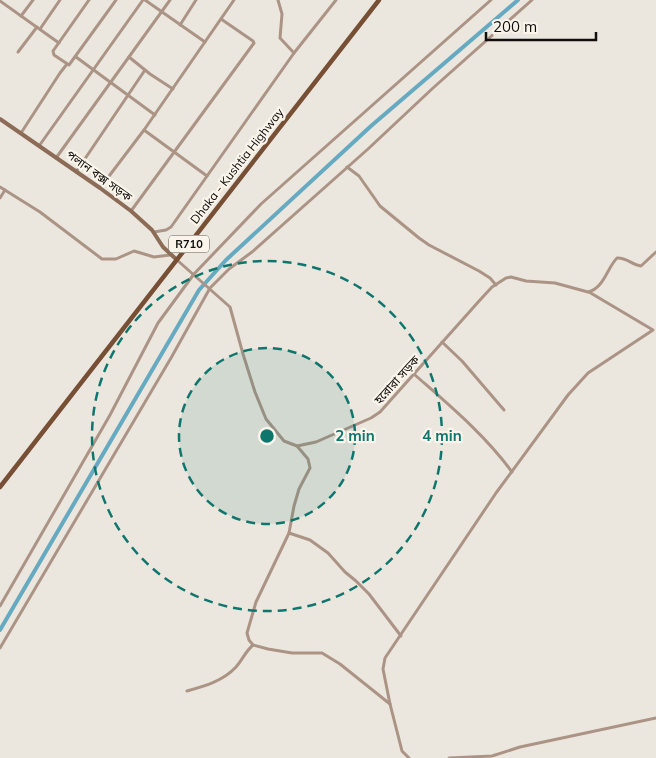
<svg xmlns="http://www.w3.org/2000/svg" width="656" height="758" font-family="Mulish,'Noto Sans Bengali',sans-serif">
  <style>
    .lines { fill: none; stroke-linecap: round; stroke-linejoin: round }
    .canal { stroke: #66aac1; stroke-width: 4 }
    .minor { stroke: #ab9486; stroke-width: 3 }
    .secondary { stroke: #8c6c57; stroke-width: 4 }
    .primary { stroke: #764f35; stroke-width: 4.5 }
    .ring { fill: none; stroke: #0f766e; stroke-width: 2.5; stroke-dasharray: 9 6 }
    .labels { text-anchor: middle; stroke-width: 4.5; stroke-linejoin: round; paint-order: stroke }
    .shield { fill: #faf4eb; stroke: #56544f; stroke-width: 1 }
    .shield-label { font-size: 11px; font-weight: bold; fill: #100f0c }
    .street-label { font-size: 12px; fill: #100f0c; stroke: #faf4eb }
    .centre { fill: #0f766e; stroke: #faf4eb; stroke-width: 2.5 }
    .ring-label { font-size: 15px; text-anchor: middle; font-weight: bold; fill: #0f766e; stroke: #faf4eb; stroke-width: 4.5; stroke-linejoin: round; paint-order: stroke }
  </style>
  <rect width="100%" height="100%" fill="#ece7de"/>
  <g class="lines">
    <polyline class="canal" points="0,630 199,290 226,260 371,126 518,0"/>
    <g class="minor">
      <polyline points="89,0 53,51 54,55 69,65 116,0"/>
      <polyline points="145,0 205,42"/>
      <polyline points="278,0 282,14 280,38 294,53"/>
      <polyline points="0,1 59,43"/>
      <polyline points="21,16 33,0"/>
      <polyline points="180,25 196,0"/>
      <polyline points="40,29 60,0"/>
      <polyline points="18,52 37,27"/>
      <polyline points="76,57 155,115"/>
      <polyline points="129,57 150,74 173,89"/>
      <polyline points="144,130 207,176"/>
      <polyline points="21,133 60,73 67,64"/>
      <polyline points="39,146 143,0"/>
      <polyline points="56,158 170,0"/>
      <polyline points="347,167 359,176 380,206 419,238 429,245 479,271 490,278 496,285"/>
      <polyline points="76,172 145,70"/>
      <polyline points="0,187 40,212 102,259 116,259 134,251 154,257 170,255"/>
      <polyline points="100,188 144,130 234,0"/>
      <polyline points="0,198 5,190"/>
      <polyline points="131,211 254,43 253,41 221,19"/>
      <polyline points="154,232 166,230 171,227 294,53 336,0"/>
      <path d="M 177,260 L 230,307 L 243,354 L 255,392 L 266,419 L 284,441 L 297,446 L 316,442 L 371,418 L 380,412 L 480,300 L 492,287 L 506,278 L 511,277 L 526,281 L 555,283 L 588,292 C 604,288 607,268 617,258 C 626,257 632,265 641,266 L 656,252"/>
      <polyline points="442,342 462,361 504,410"/>
      <path d="M 415,375 C 449,405 485,435 512,472"/>
      <polyline points="289,533 310,540 328,553 345,572 356,581 369,594 401,636"/>
      <polyline points="0,606 110,415 158,323 194,274 261,204 491,0"/>
      <polyline points="253,645 268,649 292,653 322,653 340,664 390,704 402,751 409,758"/>
      <polyline points="0,648 171,358 210,288 229,269 252,252 368,149 433,88 532,0"/>
      <path d="M 187,691 C 205,686 223,681 236,667 C 243,659 245,652 253,645 L 249,640 L 247,633 L 256,602 L 289,533 L 294,506 L 299,489 L 310,468 L 308,459 L 297,446"/>
      <polyline points="390,704 383,669 385,658 496,493 568,395 588,373 653,330 589,292"/>
      <polyline points="449,758 492,756 520,747 656,718"/>
    </g>
    <polyline class="secondary" points="0,119 100,188 131,211 152,230 163,247 177,260"/>
    <polyline class="primary" points="0,487 379,0"/>
  </g>
  <circle cx="267" cy="436" r="88" fill="#0f766e" fill-opacity=".12"/>
  <g class="ring">
    <circle cx="267" cy="436" r="88"/>
    <circle cx="267" cy="436" r="175"/>
  </g>
  <g class="labels">
    <rect class="shield" x="169" y="235.5" width="40" height="17" rx="4"/>
    <g class="shield-label">
      <text x="189" y="248">R710</text>
    </g>
    <g class="street-label">
      <text transform="translate(237 166) rotate(-52)" y="4">Dhaka - Kushtia Highway</text>
      <text transform="translate(99 176) rotate(36)" y="4">পলান বক্স সড়ক</text>
      <text transform="translate(397 380) rotate(-48)" y="4">হরোরা সড়ক</text>
    </g>
  </g>
  <circle cx="267" cy="436" r="8" class="centre"/>
  <g class="ring-label">
    <text x="355" y="441">2 min</text>
    <text x="442" y="441">4 min</text>
  </g>
  <path d="M486 32v8h110v-8" fill="none" stroke="#100f0c" stroke-width="2.5"/>
  <text x="493" y="32" font-size="15" fill="#100f0c" stroke="#faf4eb" stroke-width="4" paint-order="stroke">200 m</text>
</svg>
